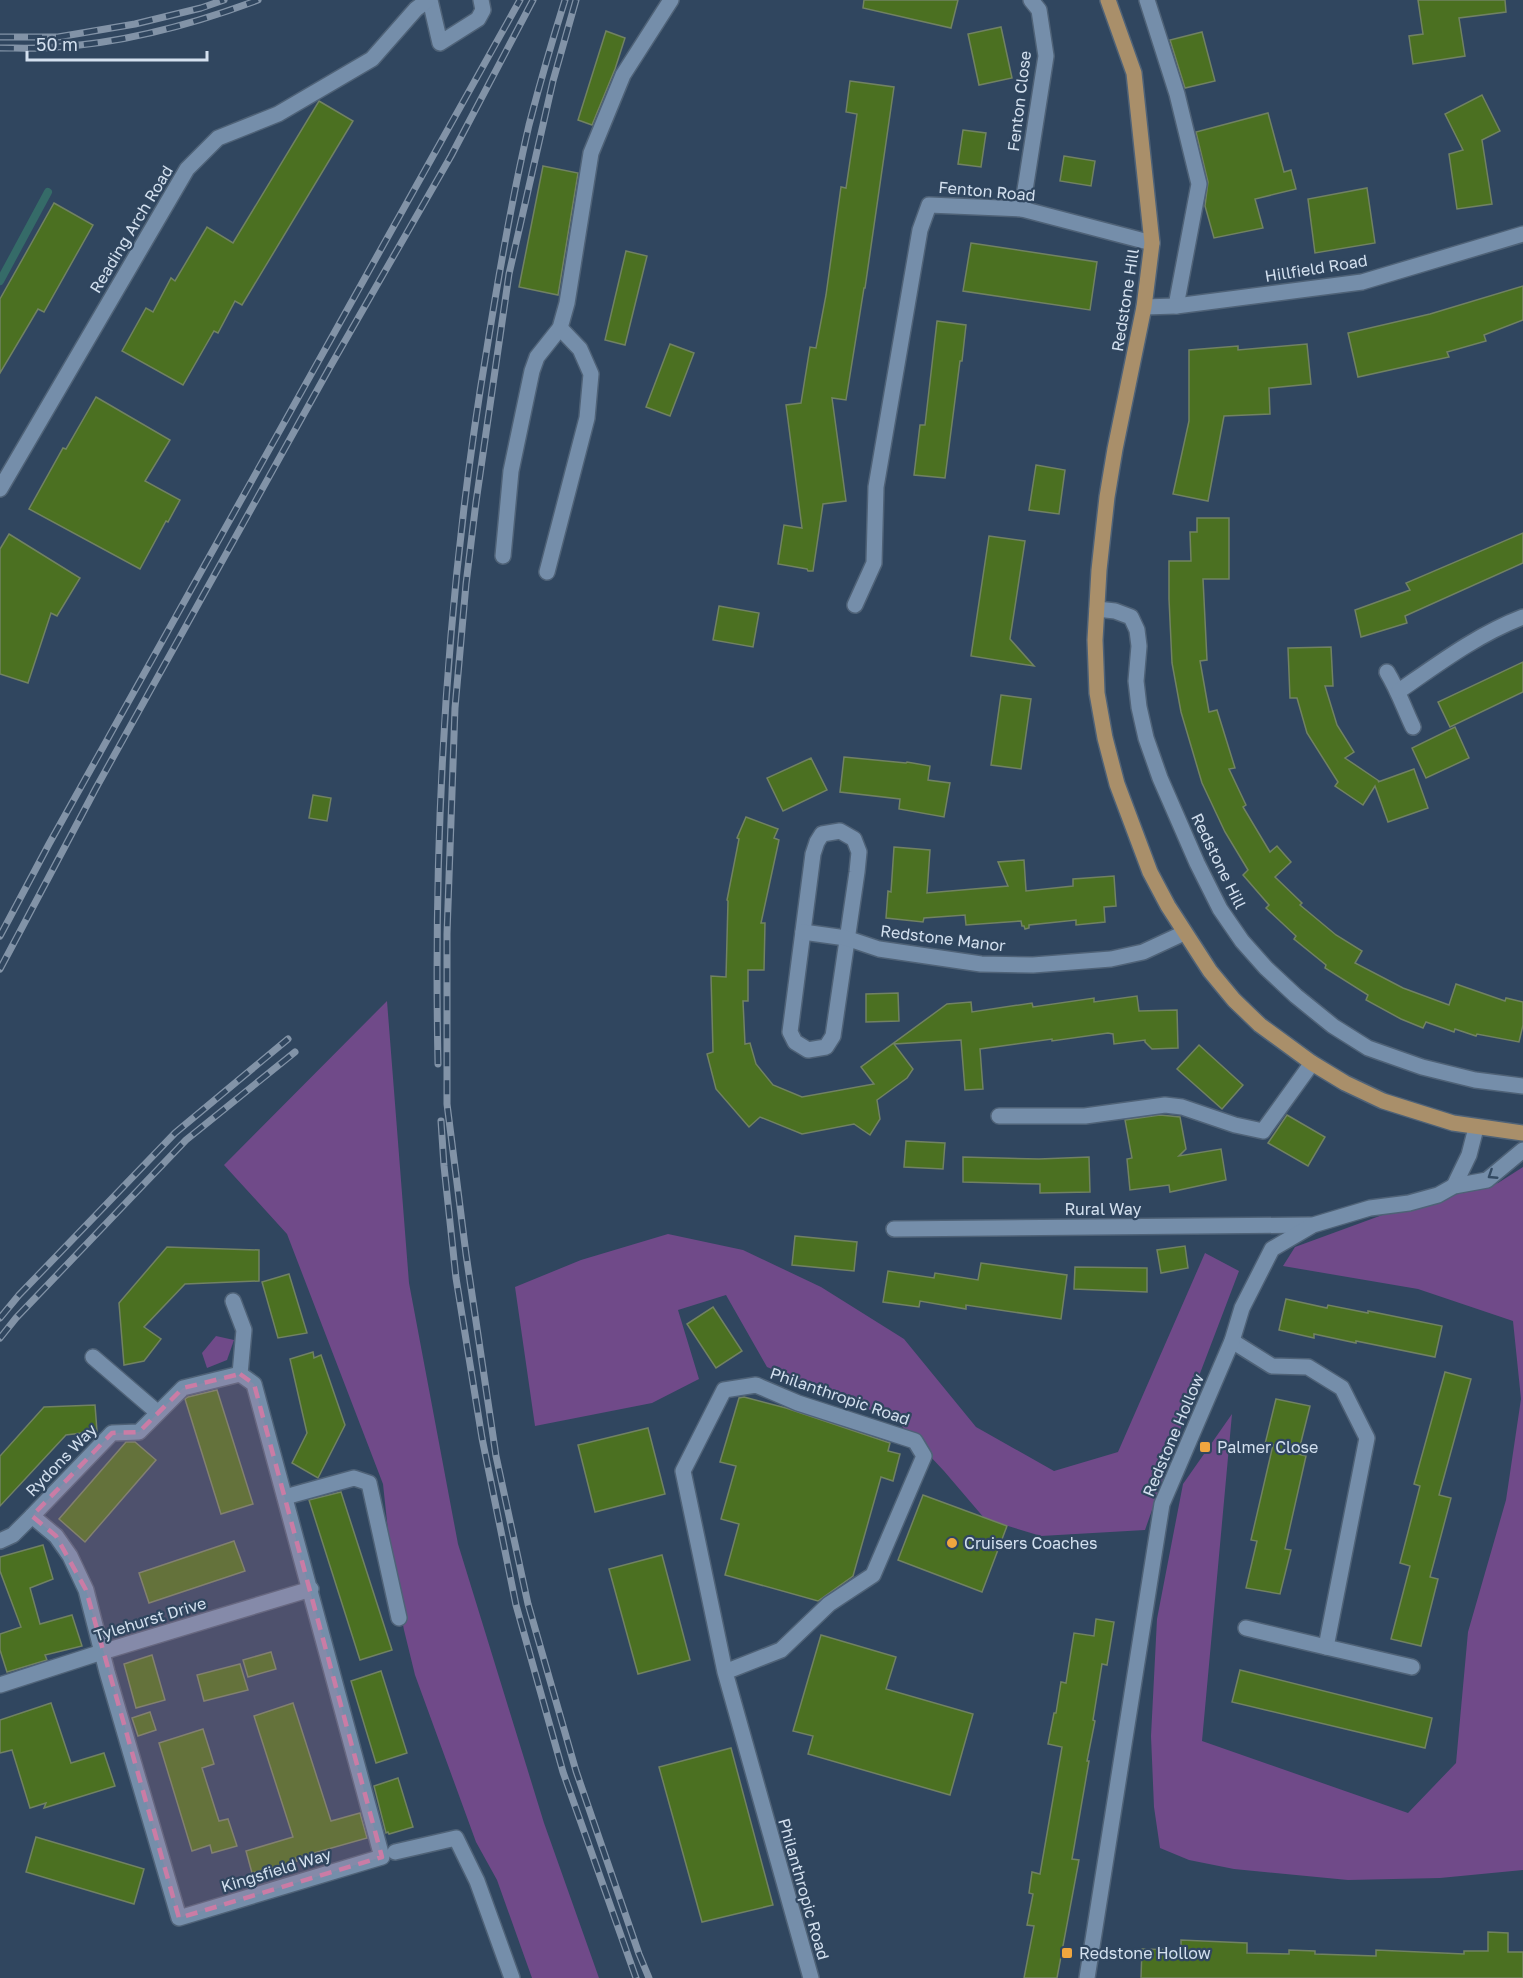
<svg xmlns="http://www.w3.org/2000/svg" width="1523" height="1978" font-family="'Golos Text',sans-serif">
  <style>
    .green { fill: #704a89 }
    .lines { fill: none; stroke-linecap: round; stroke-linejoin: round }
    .stream { stroke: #356b68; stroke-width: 8 }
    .building { fill: #4b7021; stroke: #718263; stroke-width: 1.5 }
    .minor-casing { stroke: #4f6277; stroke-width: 18 }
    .major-casing { stroke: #4f6277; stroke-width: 18 }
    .minor { stroke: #758eaa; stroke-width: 15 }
    .major { stroke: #a98f6a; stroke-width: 15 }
    .rail-casing { stroke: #8293a7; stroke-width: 7 }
    .rail { stroke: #30465f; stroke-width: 4.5; stroke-dasharray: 14; stroke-linecap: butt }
    .oneway { stroke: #334a63 }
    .marked { fill: #ca7ca5; fill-opacity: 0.2; stroke: #ca7ca5; stroke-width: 4.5; stroke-dasharray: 12 8; stroke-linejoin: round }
    .poi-dot { fill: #f0a63f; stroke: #30465f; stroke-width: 2 }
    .labels { text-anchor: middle; stroke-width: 4.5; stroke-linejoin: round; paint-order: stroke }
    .street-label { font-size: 16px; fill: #d3e0ef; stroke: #30465f }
    .poi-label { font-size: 16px; fill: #d3e0ef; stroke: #30465f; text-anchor: start }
  </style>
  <rect width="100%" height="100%" fill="#30465f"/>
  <g class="green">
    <polygon points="387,1001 409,1283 458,1544 544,1823 599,1978 532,1978 497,1880 476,1842 415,1675 404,1630 392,1568 383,1484 287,1234 224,1165"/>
    <polygon points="1523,1167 1523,1870 1440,1878 1348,1880 1234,1869 1189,1860 1160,1848 1154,1807 1151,1736 1157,1619 1183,1484 1232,1414 1202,1741 1408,1813 1456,1763 1468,1632 1506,1500 1521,1399 1513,1321 1418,1289 1283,1266 1295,1247 1396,1210 1498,1183"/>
    <polygon points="668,1234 743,1250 821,1287 904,1339 976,1427 1054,1471 1118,1452 1205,1253 1239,1271 1199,1376 1145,1530 1041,1536 985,1519 944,1471 897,1421 767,1367 726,1295 678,1310 699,1379 652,1403 535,1426 515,1287 581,1260"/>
    <polygon points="216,1336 234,1340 227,1360 207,1368 202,1353"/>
  </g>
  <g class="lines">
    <polyline class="stream" points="0,281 48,192"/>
  </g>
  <g class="building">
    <polygon points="864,0 958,0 951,28 863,8"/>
    <polygon points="1418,0 1505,0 1506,12 1459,18 1465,56 1413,64 1409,36 1423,34"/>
    <polygon points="1001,27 1012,78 979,85 968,34"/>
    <polygon points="606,31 625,38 615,69 592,125 578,120"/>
    <polygon points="1202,32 1215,81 1185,88 1170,40"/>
    <polygon points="850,81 894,87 865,288 864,288 846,400 832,398 846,501 823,504 813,571 808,571 807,569 778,564 784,525 802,528 786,405 801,403 810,347 816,348 826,295 841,187 846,188 857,114 846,112"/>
    <polygon points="1482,95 1500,131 1482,140 1492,204 1457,209 1449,154 1463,150 1445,114"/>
    <polygon points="319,101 353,121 242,305 235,301 218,333 214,331 183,385 122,351 146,308 153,312 171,278 175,281 207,227 233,243"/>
    <polygon points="1268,113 1284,172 1291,170 1296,189 1255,199 1263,228 1214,238 1205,206 1208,182 1196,132"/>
    <polygon points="963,130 986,133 981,167 958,164"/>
    <polygon points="1064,156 1095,161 1091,186 1060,181"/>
    <polygon points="543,166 578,173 558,295 519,287"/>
    <polygon points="1367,188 1375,243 1315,253 1308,199"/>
    <polygon points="54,203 93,225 44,312 38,309 0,373 0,299"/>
    <polygon points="971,243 1097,262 1090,310 963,291"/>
    <polygon points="626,251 647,256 625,345 605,340"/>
    <polygon points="1523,286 1523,320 1484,335 1486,341 1447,352 1449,357 1358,377 1348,333 1430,314"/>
    <polygon points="937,321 966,325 962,361 960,361 945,478 914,475 920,425 925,425"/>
    <polygon points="670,344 694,353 670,416 646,407"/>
    <polygon points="1307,344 1311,384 1269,388 1270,414 1224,416 1208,501 1173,494 1189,421 1189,350 1238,346 1238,350"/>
    <polygon points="96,397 170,440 145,481 180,500 168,522 166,521 140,569 29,509 63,448 66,449"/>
    <polygon points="1036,465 1065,470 1059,514 1029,510"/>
    <polygon points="1197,518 1229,518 1229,579 1203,579 1207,660 1200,661 1209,712 1217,710 1235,768 1229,769 1246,805 1243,807 1270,852 1277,846 1291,862 1275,877 1302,903 1300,905 1336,935 1362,951 1355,963 1403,988 1449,1005 1456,984 1505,1001 1506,998 1523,1002 1523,1025 1519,1042 1477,1034 1476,1036 1455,1029 1454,1032 1426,1022 1423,1028 1401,1019 1366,1000 1368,995 1325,968 1326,965 1294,939 1296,936 1266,908 1269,905 1243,875 1248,870 1225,832 1202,783 1181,712 1172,663 1169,599 1169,561 1191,561 1190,532 1197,532"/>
    <polygon points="1523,533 1523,563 1405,616 1407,623 1361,637 1355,610 1410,590 1406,583"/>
    <polygon points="9,534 80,578 57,616 51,613 28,683 0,674 0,549"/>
    <polygon points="989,536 1025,541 1010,639 1034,666 971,656"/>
    <polygon points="719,606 759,613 753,647 713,640"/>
    <polygon points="1331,647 1333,686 1325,686 1337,725 1354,752 1345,758 1379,781 1378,782 1414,769 1428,808 1388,822 1375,786 1363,805 1335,786 1338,782 1307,733 1297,698 1290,698 1288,648"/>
    <polygon points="1523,662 1523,692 1450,727 1438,702"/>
    <polygon points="1001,695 1031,699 1021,769 991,765"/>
    <polygon points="1455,727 1469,758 1426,778 1412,748"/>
    <polygon points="844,757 906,763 907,762 930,766 928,780 950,783 944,817 899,809 900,799 840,792"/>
    <polygon points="811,758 827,790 783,811 767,778"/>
    <polygon points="313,795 331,798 327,821 309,818"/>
    <polygon points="746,817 778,829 774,838 779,840 761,923 765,923 764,970 748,970 748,1001 743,1001 745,1044 750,1043 756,1064 773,1085 802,1097 874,1084 861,1067 947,1004 971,1002 972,1012 1032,1003 1033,1007 1094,998 1094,1002 1137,996 1139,1011 1177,1010 1178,1048 1152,1049 1145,1042 1145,1040 1114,1044 1113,1034 1108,1033 1052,1041 1052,1039 980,1049 983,1089 965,1090 961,1040 894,1044 913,1069 907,1078 877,1100 880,1119 870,1135 854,1124 802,1134 760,1117 749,1127 716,1089 707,1054 713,1052 711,976 726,977 728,901 727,900 739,839 737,838"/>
    <polygon points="894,847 930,850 927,893 1008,886 998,862 1024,860 1026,891 1073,886 1073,879 1114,876 1116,906 1104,907 1105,922 1076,925 1076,920 1029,925 1029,928 1025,929 1024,926 1022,926 1021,921 966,925 965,915 924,918 923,922 886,918 888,891 891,892"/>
    <polygon points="898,993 899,1021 866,1022 866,994"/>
    <polygon points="1199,1045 1243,1085 1222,1109 1177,1069"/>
    <polygon points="1160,1115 1180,1117 1186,1149 1179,1156 1221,1149 1226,1180 1170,1192 1169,1185 1130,1190 1127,1159 1132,1158 1125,1120"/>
    <polygon points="1287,1115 1325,1137 1308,1166 1268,1143"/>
    <polygon points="906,1141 945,1143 943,1169 904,1167"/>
    <polygon points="963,1157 1039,1159 1089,1157 1090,1192 1040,1193 1040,1184 963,1182"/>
    <polygon points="795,1236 857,1242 854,1271 792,1265"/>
    <polygon points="1185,1246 1188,1268 1161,1273 1157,1250"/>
    <polygon points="167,1247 259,1250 259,1281 185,1284 144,1327 161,1339 144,1361 124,1365 119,1303"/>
    <polygon points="981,1263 1067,1275 1061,1319 966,1305 966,1309 920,1301 919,1307 883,1302 888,1271 934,1278 935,1273 978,1280"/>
    <polygon points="1075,1267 1147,1268 1147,1292 1074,1289"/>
    <polygon points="289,1274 307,1333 278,1338 262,1282"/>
    <polygon points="1286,1299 1327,1308 1328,1305 1368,1313 1368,1311 1442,1326 1435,1357 1356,1341 1356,1343 1314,1334 1314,1338 1279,1330"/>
    <polygon points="713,1307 742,1351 716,1368 687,1324"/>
    <polygon points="313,1352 314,1358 321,1355 345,1425 318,1478 292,1463 307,1433 290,1359"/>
    <polygon points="1445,1372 1471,1379 1439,1495 1451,1498 1430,1577 1438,1579 1421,1646 1391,1639 1410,1566 1400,1563 1420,1486 1414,1484"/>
    <polygon points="217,1390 253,1504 221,1514 185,1399 188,1397"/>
    <polygon points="744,1397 786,1408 890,1443 888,1451 900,1454 893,1481 881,1477 853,1576 818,1601 725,1575 739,1524 721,1519 736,1466 720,1462 739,1398"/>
    <polygon points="1276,1399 1310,1406 1298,1454 1306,1456 1285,1549 1291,1550 1280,1594 1246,1588 1257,1541 1251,1540 1273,1445 1265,1444"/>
    <polygon points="95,1405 97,1431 66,1435 0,1506 0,1456 44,1407"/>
    <polygon points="648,1428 665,1494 595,1512 578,1445"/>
    <polygon points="126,1442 135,1442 156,1460 85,1542 59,1519"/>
    <polygon points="341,1492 392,1650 360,1660 309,1500"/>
    <polygon points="923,1495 1007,1526 982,1592 898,1560"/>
    <polygon points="234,1541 245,1571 149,1603 139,1573"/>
    <polygon points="43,1545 53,1579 30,1588 40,1624 72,1615 82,1646 45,1655 47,1660 7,1672 0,1650 0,1634 21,1627 0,1571 0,1557"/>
    <polygon points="662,1555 690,1660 638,1674 609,1569"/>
    <polygon points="1096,1619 1114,1622 1107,1665 1102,1664 1093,1720 1095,1721 1087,1761 1089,1761 1072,1859 1079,1860 1057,1978 1024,1978 1034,1926 1027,1925 1033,1894 1029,1893 1032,1872 1040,1874 1062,1747 1048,1744 1054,1713 1056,1713 1061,1682 1066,1683 1074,1633 1094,1636"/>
    <polygon points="821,1635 896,1657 886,1689 973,1714 950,1795 808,1754 813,1736 793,1731"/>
    <polygon points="271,1652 276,1669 248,1677 243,1660"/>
    <polygon points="152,1655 165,1700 136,1708 124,1664"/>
    <polygon points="240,1664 248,1690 204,1701 197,1675"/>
    <polygon points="1240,1670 1432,1718 1425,1748 1232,1702"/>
    <polygon points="381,1671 407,1753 376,1763 351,1681"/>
    <polygon points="51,1703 71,1763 104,1753 115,1786 44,1808 46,1803 30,1808 12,1750 0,1753 0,1720"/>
    <polygon points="293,1703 331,1821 360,1813 367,1838 296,1858 297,1861 252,1873 246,1851 293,1837 254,1716"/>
    <polygon points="150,1712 156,1730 138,1736 132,1718"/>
    <polygon points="203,1729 214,1764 202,1768 219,1821 228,1819 237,1846 212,1853 210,1845 192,1851 159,1743"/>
    <polygon points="731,1748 773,1905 702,1922 659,1767"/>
    <polygon points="398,1778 413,1827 389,1834 388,1832 386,1833 374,1786"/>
    <polygon points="36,1837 144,1869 134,1904 26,1872"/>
    <polygon points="1488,1932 1508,1933 1508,1952 1523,1952 1523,1978 1141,1978 1142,1949 1181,1950 1181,1940 1247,1943 1247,1953 1289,1954 1289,1950 1315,1951 1315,1954 1376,1956 1376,1950 1464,1954 1464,1951 1488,1951"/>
  </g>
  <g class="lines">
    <defs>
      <g id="minor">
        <polyline points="430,0 440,43 478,19 483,10 481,0"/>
        <polyline points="1147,0 1177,94 1199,184 1176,306"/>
        <polyline points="1022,209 1046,56 1039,10 1031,0"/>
        <polyline points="1144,307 1176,306 1362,282 1523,234"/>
        <polyline points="0,489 187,169 218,138 278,114 372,59 416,9 428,0"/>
        <polyline points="503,556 511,471 532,371 537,357 560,328 567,303 591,153 623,75 671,0"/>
        <polyline points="547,572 587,418 591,374 580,349 560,328"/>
        <polyline points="855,605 874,563 876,487 920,230 929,205 1022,209 1152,243"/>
        <polyline points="1097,609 1115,611 1131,617 1137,630 1139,646 1136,681 1139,707 1146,738 1160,778 1197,863 1220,909 1242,941 1266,968 1296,996 1333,1026 1368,1048 1422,1067 1475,1080 1523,1086"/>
        <path d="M 1387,672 C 1398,690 1404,708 1413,727"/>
        <path d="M 1399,691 C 1438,664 1478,634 1523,617"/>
        <polygon points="840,831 854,839 859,852 857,872 833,1036 826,1047 808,1050 795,1042 790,1032 813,854 817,842 822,834"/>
        <polyline points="803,932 846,938 879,949 981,964 1033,965 1111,959 1143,952 1184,933"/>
        <polyline points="999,1116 1085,1116 1165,1105 1182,1107 1235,1125 1263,1131 1312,1063"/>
        <polyline points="1454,1186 1469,1155 1476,1128"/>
        <polyline points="894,1229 1310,1225"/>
        <polyline points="233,1301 244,1330 240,1374"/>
        <polyline points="1232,1341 1272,1366 1308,1367 1342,1388 1367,1438 1326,1647 1412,1667"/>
        <polyline points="93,1357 157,1412"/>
        <polygon points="240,1374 254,1384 382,1857 179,1918 107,1672 86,1590 70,1556 56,1536 32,1516 112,1433 139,1432 183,1388"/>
        <polyline points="285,1497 354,1478 369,1483 399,1618"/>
        <polyline points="0,1541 13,1535 32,1516"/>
        <polyline points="1246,1628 1326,1647"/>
        <polyline points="725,1672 781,1650 829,1604 873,1575 924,1456 915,1441 798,1403 756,1385 724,1390 683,1471 725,1672 811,1978"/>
        <polyline points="0,1685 102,1652 311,1589"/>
        <polyline points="395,1852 456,1838 477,1881 512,1978"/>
        <polyline points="1087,1978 1162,1504 1232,1341 1242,1308 1272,1249 1313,1225 1370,1208 1409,1203 1438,1195 1454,1186 1487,1180 1523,1150"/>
      </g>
      <polyline id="major" points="1108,0 1134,73 1152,243 1144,307 1115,449 1107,497 1099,570 1095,640 1097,693 1105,738 1117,784 1150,872 1168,906 1210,971 1234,1000 1260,1025 1312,1063 1345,1083 1383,1101 1453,1123 1523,1133"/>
    </defs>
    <use href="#minor" class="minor-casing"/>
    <use href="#major" class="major-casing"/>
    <use href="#minor" class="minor"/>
    <use href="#major" class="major"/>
    <defs>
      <g id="rail">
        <polyline points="576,0 553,81 509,274 476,502 466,584 455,708 447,934 447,1104 466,1254 496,1456 528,1604 576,1771 639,1954 649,1978"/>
        <polyline points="0,37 58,37 135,24 201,8 224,0"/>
        <path d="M 0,48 C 18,48 37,49 56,47 C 124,43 194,24 258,0"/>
        <polyline points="0,936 49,844 520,0"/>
        <polyline points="0,969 96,788 330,367 451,156 533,0"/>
        <path d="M 438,1064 C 433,823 447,586 487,348 C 499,273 512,198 529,125 C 540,83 552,41 565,0"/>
        <polyline points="441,1121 444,1166 456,1278 482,1438 516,1605 563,1772 636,1978"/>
        <polyline points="0,1318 19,1295 175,1133 288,1039"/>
        <polyline points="0,1338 16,1318 186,1140 295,1052"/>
      </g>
    </defs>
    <use href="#rail" class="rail-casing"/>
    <use href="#rail" class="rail"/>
  </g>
  <defs><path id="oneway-chevron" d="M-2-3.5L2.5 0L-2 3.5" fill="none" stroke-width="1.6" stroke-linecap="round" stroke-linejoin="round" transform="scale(1.5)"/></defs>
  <use class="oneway" href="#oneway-chevron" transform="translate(1492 1175) rotate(147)"/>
  <path class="marked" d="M 240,1374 L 254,1384 L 382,1857 L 179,1918 L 86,1590 L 56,1536 L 32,1516 L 112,1433 L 139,1432 L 183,1388 Z"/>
  <g class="poi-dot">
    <rect x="1199" y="1441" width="12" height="12" rx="3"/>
    <circle cx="952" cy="1543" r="6"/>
    <rect x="1061" y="1947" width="12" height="12" rx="3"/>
  </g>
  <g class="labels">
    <g class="street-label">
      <text transform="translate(1019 101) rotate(-83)" y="6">Fenton Close</text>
      <text transform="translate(987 191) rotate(5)" y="6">Fenton Road</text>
      <text transform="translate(131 229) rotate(-59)" y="6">Reading Arch Road</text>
      <text transform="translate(1316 268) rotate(-9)" y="6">Hillfield Road</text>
      <text transform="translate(1125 300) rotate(-81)" y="6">Redstone Hill</text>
      <text transform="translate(1219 861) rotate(64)" y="6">Redstone Hill</text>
      <text transform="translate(943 938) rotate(7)" y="6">Redstone Manor</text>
      <text x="1103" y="1215">Rural Way</text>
      <text transform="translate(840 1396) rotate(19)" y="6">Philanthropic Road</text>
      <text transform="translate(1173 1435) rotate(-67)" y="6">Redstone Hollow</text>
      <text transform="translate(61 1460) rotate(-46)" y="6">Rydons Way</text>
      <text transform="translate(150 1619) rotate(-17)" y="6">Tylehurst Drive</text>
      <text transform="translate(276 1870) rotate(-17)" y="6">Kingsfield Way</text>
      <text transform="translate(804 1889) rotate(74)" y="6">Philanthropic Road</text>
    </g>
    <g class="poi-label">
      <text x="1217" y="1453">Palmer Close</text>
      <text x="964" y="1549">Cruisers Coaches</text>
      <text x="1079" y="1959">Redstone Hollow</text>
    </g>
  </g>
  <path d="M27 51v9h180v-9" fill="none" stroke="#d3e0ef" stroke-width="3"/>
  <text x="36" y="51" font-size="18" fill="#d3e0ef" stroke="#30465f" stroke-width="4.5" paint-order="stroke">50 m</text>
</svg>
